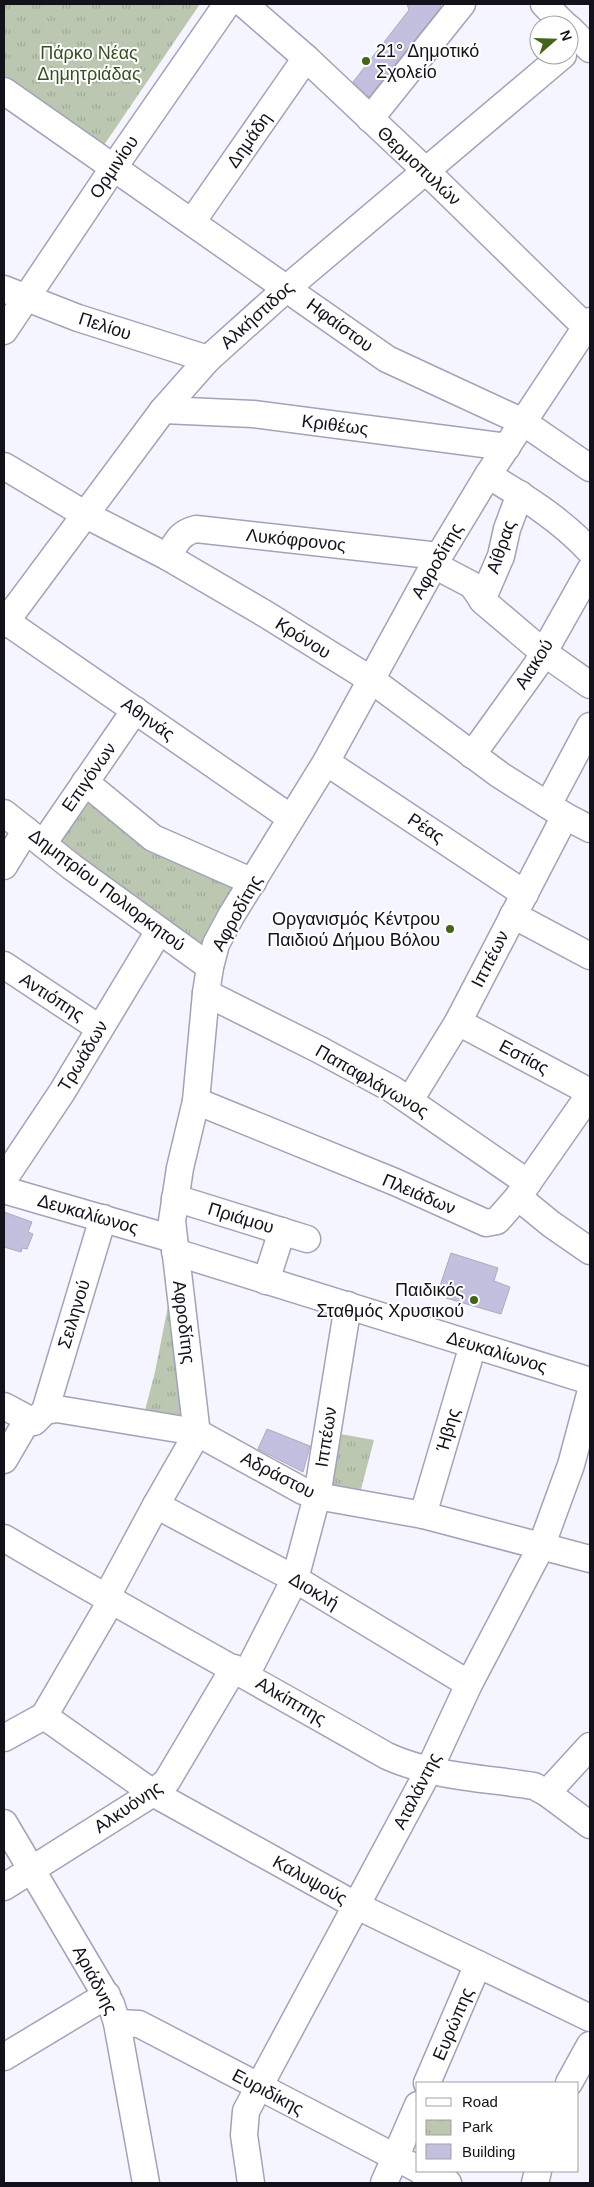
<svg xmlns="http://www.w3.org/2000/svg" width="594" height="2187" font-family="Arial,sans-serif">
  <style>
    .park { fill: url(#park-tufts) }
    .building { fill: #c2c0de; stroke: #acaac2 }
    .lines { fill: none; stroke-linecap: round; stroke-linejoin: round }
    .minor-casing { stroke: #a3a2b9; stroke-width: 29 }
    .minor { stroke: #fff; stroke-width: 26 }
    .poi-dot { fill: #42641b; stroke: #fff; stroke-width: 2 }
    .labels { text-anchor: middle; stroke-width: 4; stroke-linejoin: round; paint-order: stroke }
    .poi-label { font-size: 18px; fill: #13121a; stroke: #fff; text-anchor: end }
    .park-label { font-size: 18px; fill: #384e22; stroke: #fff }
    .street-label { font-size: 18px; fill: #13121a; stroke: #fff }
  </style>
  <defs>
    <pattern id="park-tufts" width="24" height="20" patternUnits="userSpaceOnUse" patternTransform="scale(1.25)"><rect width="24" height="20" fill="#bbc7b1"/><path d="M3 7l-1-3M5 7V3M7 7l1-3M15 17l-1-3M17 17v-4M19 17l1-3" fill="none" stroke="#a0aa98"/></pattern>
  </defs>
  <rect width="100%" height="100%" fill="#f5f5ff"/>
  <g class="park">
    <polygon points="4,4 200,4 104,145 4,76"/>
    <polygon points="86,796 235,886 223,903 199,950 53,844"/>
    <polygon points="168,1306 173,1307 183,1424 144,1414 155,1372"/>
    <polygon points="335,1433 374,1440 360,1493 324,1488"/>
  </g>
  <g class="building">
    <polygon points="407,4 440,4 441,7 369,97 353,82 409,10"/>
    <polygon points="4,1212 32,1222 28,1232 33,1234 27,1249 22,1248 21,1252 4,1247"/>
    <polygon points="451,1253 498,1268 494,1281 510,1287 501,1314 446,1298 448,1292 439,1289"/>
    <polygon points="267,1429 310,1446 303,1472 258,1449"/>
  </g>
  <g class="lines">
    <defs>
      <g id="minor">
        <polyline points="244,4 306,58 426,171 590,331"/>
        <polyline points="544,4 565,25"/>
        <polyline points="569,28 590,49"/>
        <polyline points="4,91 387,359 523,422 590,468"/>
        <polyline points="370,119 462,4"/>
        <polyline points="192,222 306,58"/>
        <polyline points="4,289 78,318 208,359"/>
        <polyline points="4,331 114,167 227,4"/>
        <polyline points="163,410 253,414 507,447"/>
        <polyline points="4,466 86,515 168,557 267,615 373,681 500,775 565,816 590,829"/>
        <path d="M 488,475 C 526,498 560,519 590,551"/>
        <path d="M 168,557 C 176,543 179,533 196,529 L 439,556"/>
        <polyline points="434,565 472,585 484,602 543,652 590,685"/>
        <polyline points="482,600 501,556 507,529 520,494"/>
        <polyline points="4,620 291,818"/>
        <polyline points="4,624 163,410 208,359 287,288 563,55"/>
        <polyline points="472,755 536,666 590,570"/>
        <polyline points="326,762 525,894"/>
        <polyline points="85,782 153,838 253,882"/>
        <polyline points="548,805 590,726"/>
        <polyline points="4,813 72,867 210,967"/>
        <polyline points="43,844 135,710"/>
        <polyline points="4,866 26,830"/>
        <polyline points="513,915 590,956"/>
        <polyline points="4,965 99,1028"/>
        <polyline points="206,993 320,1050 392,1089 528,1183"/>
        <polyline points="458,1022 590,1092"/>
        <polyline points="410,1100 458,1022 565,816"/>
        <polyline points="196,1101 395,1182 486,1223 497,1221 518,1197 590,1094"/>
        <polyline points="4,1179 62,1092 159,931"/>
        <polyline points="4,1190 173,1239"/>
        <polyline points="518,1197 551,1224 590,1251"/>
        <polyline points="175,1198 307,1239"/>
        <polyline points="175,1252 590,1381"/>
        <polyline points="266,1281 282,1231"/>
        <polyline points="4,1406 34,1422 45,1411 57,1409 196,1432 303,1491 317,1496 423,1515 590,1559"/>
        <polyline points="45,1411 103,1218"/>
        <polyline points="4,1460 28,1419"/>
        <polyline points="156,1505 295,1579 469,1684"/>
        <polyline points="423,1515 473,1345"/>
        <path d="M 4,1538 C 130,1613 260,1683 387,1756 C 433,1777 485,1778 534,1786 L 547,1793 L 590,1825"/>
        <polyline points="106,1598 156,1505 195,1437 196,1426 172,1221 180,1168 196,1101 206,993 210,967 216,944 231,916 326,762 439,556 488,475 590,321"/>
        <polyline points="246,1675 295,1579 317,1496 348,1305"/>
        <polyline points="44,1716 153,1793 357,1906 590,2018"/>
        <polyline points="4,1738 44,1716 111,1601"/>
        <polyline points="547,1793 590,1746"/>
        <polyline points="4,1823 111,2004 117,2023 146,2183"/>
        <polyline points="4,1887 153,1793 167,1781 234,1668"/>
        <polyline points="117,2023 139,2024 418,2169"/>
        <polyline points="4,2057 107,1995"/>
        <polyline points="427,2083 478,1964"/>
        <polyline points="569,2083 590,2045"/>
        <polyline points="421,2171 448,2183"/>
        <polyline points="251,2183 244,2135 246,2111 429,1770 469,1684 541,1547 571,1465 590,1394"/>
        <polyline points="384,2183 418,2105"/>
        <polyline points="535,2183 538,2171"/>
      </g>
    </defs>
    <use href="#minor" class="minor-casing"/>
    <use href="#minor" class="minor"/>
  </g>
  <g class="poi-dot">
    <circle cx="366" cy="61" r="5"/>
    <circle cx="450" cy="929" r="5"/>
    <circle cx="474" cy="1300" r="5"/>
  </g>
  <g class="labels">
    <g class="poi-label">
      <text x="376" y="57" text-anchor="start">21° Δημοτικό<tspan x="376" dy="21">Σχολείο</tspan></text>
      <text x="440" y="925">Οργανισμός Κέντρου<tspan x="440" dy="21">Παιδιού Δήμου Βόλου</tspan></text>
      <text x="464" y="1296">Παιδικός<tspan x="464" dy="21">Σταθμός Χρυσικού</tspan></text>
    </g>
    <g class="park-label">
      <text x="89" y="59">Πάρκο Νέας<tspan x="89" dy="21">Δημητριάδας</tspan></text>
    </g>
    <g class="street-label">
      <text transform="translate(249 140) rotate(-55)" y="6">Δημάδη</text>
      <text transform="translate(419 166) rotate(43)" y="6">Θερμοπυλών</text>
      <text transform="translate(114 167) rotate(-56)" y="6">Ορμινίου</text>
      <text transform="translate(257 315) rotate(-42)" y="6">Αλκήστιδος</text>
      <text transform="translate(340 325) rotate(36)" y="6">Ηφαίστου</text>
      <text transform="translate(105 326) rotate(18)" y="6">Πελίου</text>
      <text transform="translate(335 425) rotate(7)" y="6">Κριθέως</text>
      <text transform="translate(296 540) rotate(6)" y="6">Λυκόφρoνος</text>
      <text transform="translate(501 547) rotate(-71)" y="6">Αίθρας</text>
      <text transform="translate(437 561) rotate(-60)" y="6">Αφροδίτης</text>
      <text transform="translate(303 638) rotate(32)" y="6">Κρόνου</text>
      <text transform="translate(534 664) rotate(-58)" y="6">Αιακού</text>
      <text transform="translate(148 719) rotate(35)" y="6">Αθηνάς</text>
      <text transform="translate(89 777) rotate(-55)" y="6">Επιγόνων</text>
      <text transform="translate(426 828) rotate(33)" y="6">Ρέας</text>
      <text transform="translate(107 890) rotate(37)" y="6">Δημητρίου Πολιορκητού</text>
      <text transform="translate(237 913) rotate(-61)" y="6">Αφροδίτης</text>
      <text transform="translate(490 959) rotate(-63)" y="6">Ιππέων</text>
      <text transform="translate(52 997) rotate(33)" y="6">Αντιόπης</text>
      <text transform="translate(83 1056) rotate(-59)" y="6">Τρωάδων</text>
      <text transform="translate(524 1057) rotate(28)" y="6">Εστίας</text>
      <text transform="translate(372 1081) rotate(30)" y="6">Παπαφλάγωνος</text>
      <text transform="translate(419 1194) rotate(23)" y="6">Πλειάδων</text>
      <text transform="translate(88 1214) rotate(16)" y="6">Δευκαλίωνος</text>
      <text transform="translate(241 1218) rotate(17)" y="6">Πριάμου</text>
      <text transform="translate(74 1314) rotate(-73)" y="6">Σειληνού</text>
      <text transform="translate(184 1322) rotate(83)" y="6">Αφροδίτης</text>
      <text transform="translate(497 1352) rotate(17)" y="6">Δευκαλίωνος</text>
      <text transform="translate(448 1430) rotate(-74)" y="6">Ήβης</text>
      <text transform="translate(326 1437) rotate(-81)" y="6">Ιππέων</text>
      <text transform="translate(278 1475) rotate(27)" y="6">Αδράστου</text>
      <text transform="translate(314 1591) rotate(31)" y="6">Διοκλή</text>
      <text transform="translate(291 1701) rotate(30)" y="6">Αλκίππης</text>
      <text transform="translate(417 1791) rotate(-63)" y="6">Αταλάντης</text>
      <text transform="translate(128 1807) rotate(-34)" y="6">Αλκυόνης</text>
      <text transform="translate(310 1880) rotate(29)" y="6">Καλυψούς</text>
      <text transform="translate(95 1980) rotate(62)" y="6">Αριάδνης</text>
      <text transform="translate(453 2024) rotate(-67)" y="6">Ευρώπης</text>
      <text transform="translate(268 2092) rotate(28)" y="6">Ευριδίκης</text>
    </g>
  </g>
  <rect width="594" height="2187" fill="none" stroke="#13121a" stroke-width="10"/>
  <rect x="416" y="2082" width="162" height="90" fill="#ffffff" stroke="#a1a0a3"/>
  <rect x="426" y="2098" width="25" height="8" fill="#ffffff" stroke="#a1a0a3"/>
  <text x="462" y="2107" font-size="15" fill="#13121a">Road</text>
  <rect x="426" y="2120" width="25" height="15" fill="url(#park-tufts)" stroke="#a1a0a3"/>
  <text x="462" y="2132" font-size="15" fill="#13121a">Park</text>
  <rect x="426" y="2144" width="25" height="15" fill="#c2c0de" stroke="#a1a0a3"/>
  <text x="462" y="2157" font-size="15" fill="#13121a">Building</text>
  <g transform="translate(554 40) rotate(70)"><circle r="24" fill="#ffffff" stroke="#a1a0a3"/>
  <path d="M0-4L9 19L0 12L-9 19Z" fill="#42641b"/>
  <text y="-8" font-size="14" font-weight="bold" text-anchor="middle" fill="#13121a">N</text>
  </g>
</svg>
